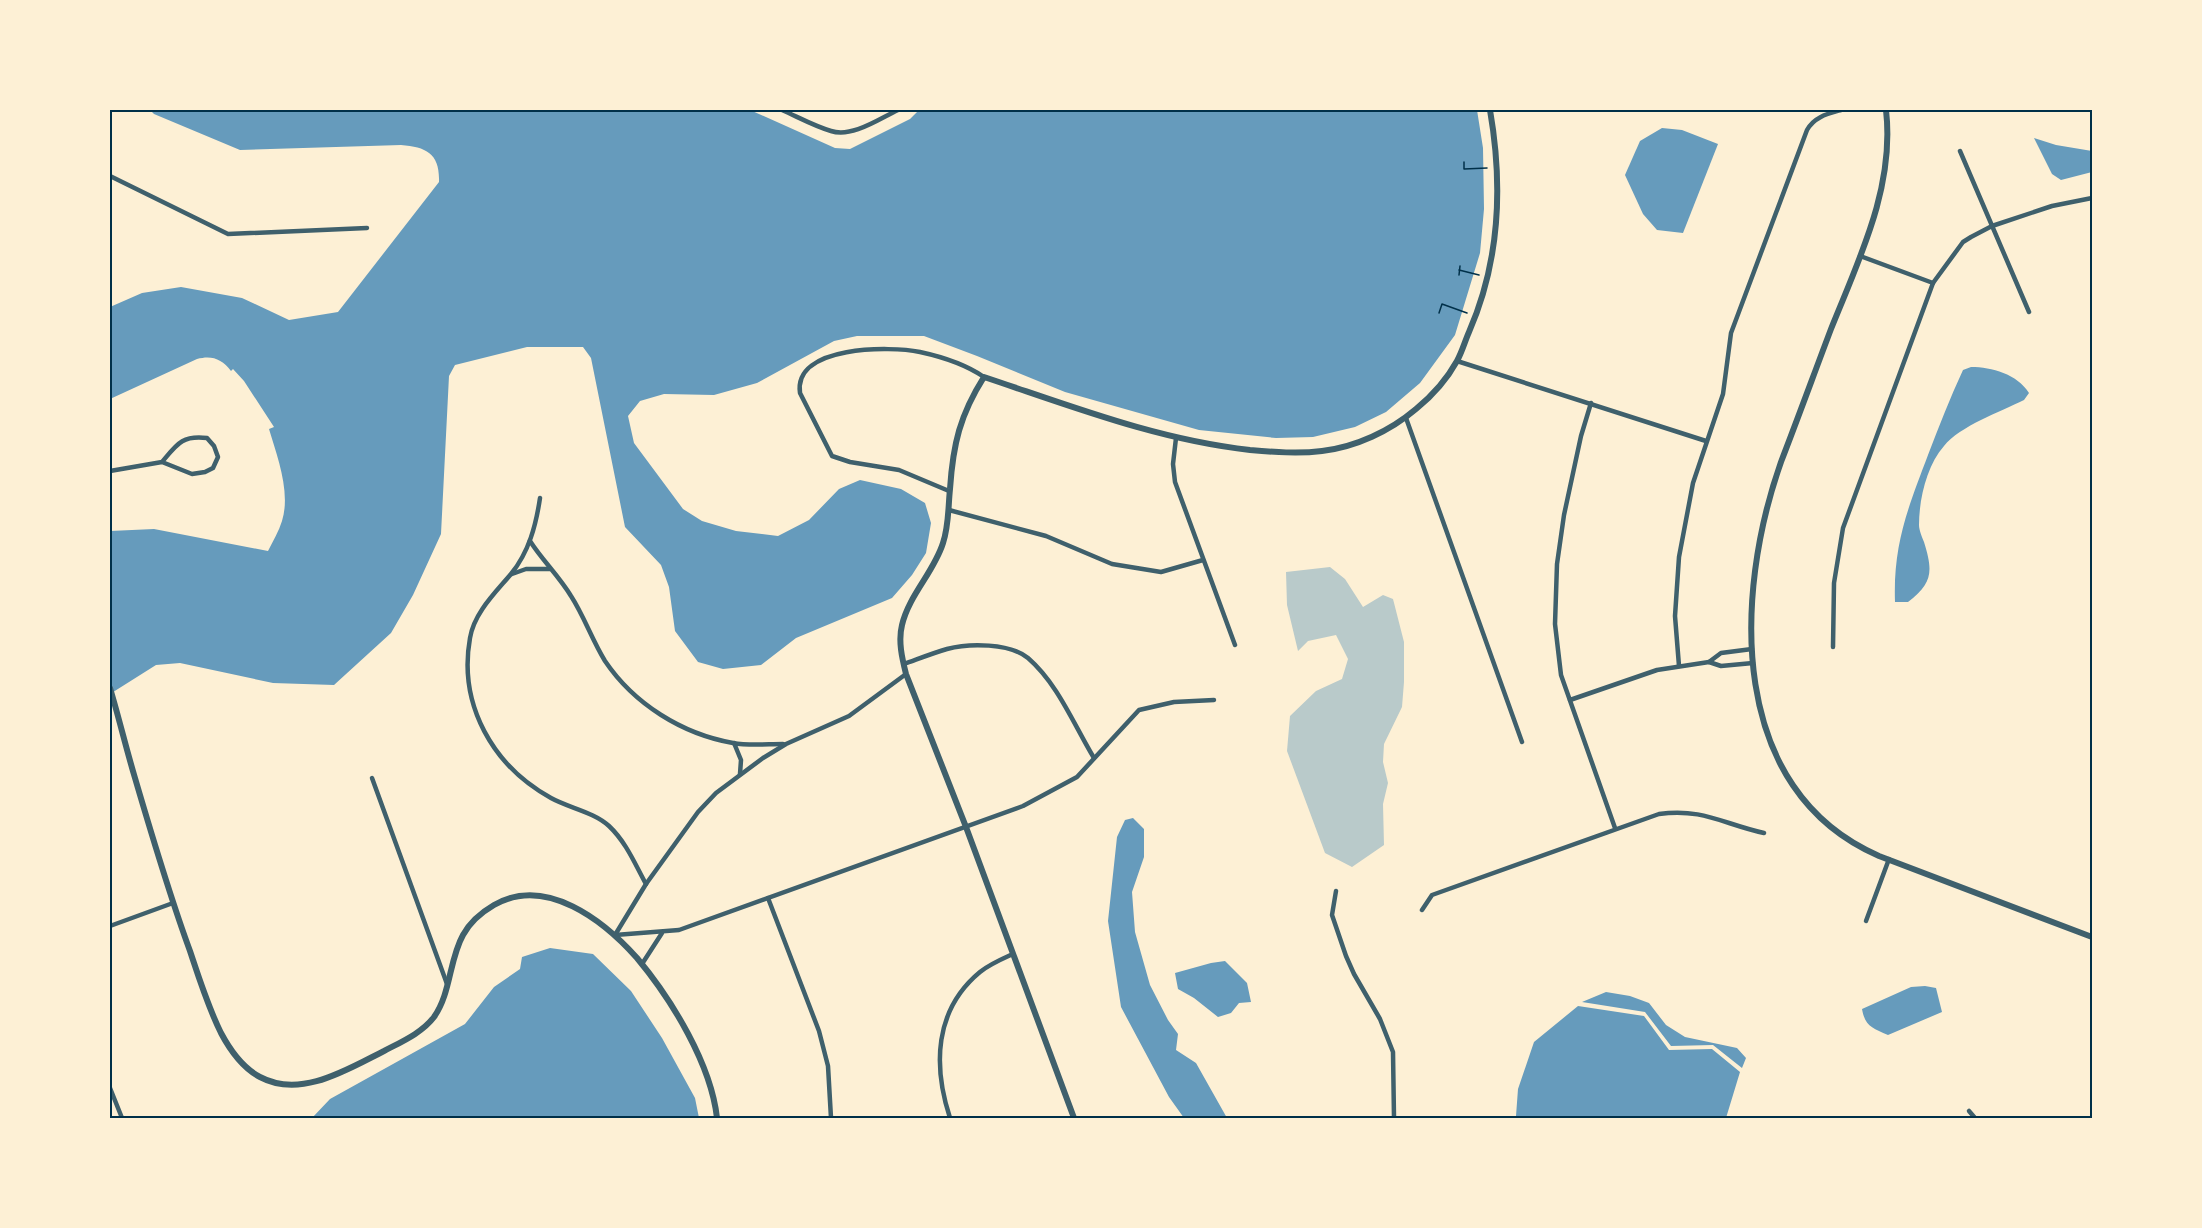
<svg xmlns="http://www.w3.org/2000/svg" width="2202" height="1228" font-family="Spectral,serif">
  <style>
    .green { fill: #b9caca }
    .water { fill: #669bbc }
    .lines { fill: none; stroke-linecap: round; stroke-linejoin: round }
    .path { stroke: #003049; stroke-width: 1.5 }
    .minor { stroke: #3f606c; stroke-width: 4.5 }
    .tertiary { stroke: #3f606c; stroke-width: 6 }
    .neatline { fill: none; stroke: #003049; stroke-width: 2 }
  </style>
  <rect width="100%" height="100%" fill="#fdf0d5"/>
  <polygon class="green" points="1330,567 1345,579 1363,607 1383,595 1393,599 1404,642 1404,682 1402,707 1384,744 1383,762 1388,783 1383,804 1384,845 1352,867 1325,853 1287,751 1290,716 1316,691 1342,679 1348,659 1336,635 1308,641 1298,651 1287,605 1286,572"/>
  <g class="water">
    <path d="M 150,110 L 750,110 L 835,148 L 850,149 L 910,119 L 919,110 L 1477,110 L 1483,148 L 1484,209 L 1480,253 L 1455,335 L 1420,383 L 1386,412 L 1355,427 L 1313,437 L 1276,438 L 1199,430 L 1065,392 L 977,356 L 924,336 L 857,336 L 834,341 L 757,383 L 714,395 L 664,394 L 640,401 L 628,416 L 634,443 L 683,509 L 702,521 L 736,531 L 778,536 L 809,520 L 839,489 L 860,480 L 901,489 L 925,503 L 931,523 L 926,553 L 912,575 L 892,598 L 796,638 L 761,665 L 723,669 L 698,662 L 675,631 L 669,587 L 661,565 L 625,527 L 591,358 L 583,347 L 527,347 L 455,365 L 449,376 L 441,534 L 413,595 L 391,633 L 334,685 L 273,683 L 180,663 L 156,665 L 110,694 L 110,531 L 154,529 L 268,551 C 273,541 279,531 282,521 C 291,492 277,456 269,429 L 274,427 L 244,381 L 233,369 L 231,371 C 222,359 212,355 197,359 L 110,399 L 110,307 L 142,293 L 181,287 L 242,298 L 289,320 L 338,312 L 439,182 C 440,154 427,147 401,145 L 240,150 L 154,114 Z"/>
    <polygon points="1662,128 1682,130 1718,144 1683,233 1657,230 1643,214 1625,175 1640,141"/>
    <polygon points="2034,138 2056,145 2092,151 2092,172 2061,180 2052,174"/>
    <path d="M 1971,367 C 1992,367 2017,374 2029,393 L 2024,400 C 2000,412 1960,426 1944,446 C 1927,465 1919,499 1919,525 C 1919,530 1922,537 1924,542 C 1933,571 1933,583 1908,602 L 1895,602 C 1893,544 1908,508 1928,455 C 1939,426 1950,398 1963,370 Z"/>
    <polygon points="1133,818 1144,829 1144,857 1132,892 1135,932 1150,985 1168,1020 1178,1034 1176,1050 1196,1063 1227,1118 1184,1118 1169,1097 1121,1007 1108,921 1117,837 1125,820"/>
    <polygon points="550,948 593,954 631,991 662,1038 695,1098 699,1118 312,1118 330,1099 465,1024 494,987 520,969 522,957"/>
    <polygon points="1225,961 1247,983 1251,1002 1239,1003 1231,1013 1218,1017 1194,998 1178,989 1175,973 1211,963"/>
    <path d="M 1925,986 L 1936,988 L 1942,1012 L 1888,1035 C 1872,1028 1865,1026 1862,1009 L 1911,987 Z"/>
    <polygon points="1606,992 1630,996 1649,1003 1666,1025 1685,1037 1737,1048 1746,1058 1742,1068 1713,1045 1671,1046 1645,1012 1582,1002"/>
    <polygon points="1578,1006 1644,1016 1669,1050 1712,1049 1740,1072 1726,1118 1504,1118 1516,1116 1518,1089 1534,1042"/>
  </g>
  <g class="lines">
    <g class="path">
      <polyline points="1464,162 1464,169 1487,168"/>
      <polyline points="1459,270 1479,275"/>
      <polyline points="1459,275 1460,266"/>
      <polyline points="1439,313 1442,304 1467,313"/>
    </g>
    <g class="minor">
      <path d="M 782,110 C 798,117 814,126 831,131 C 852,138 879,119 898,110"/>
      <polyline points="1960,151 2029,312"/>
      <polyline points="110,176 228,234 367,228"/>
      <polyline points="1860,256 1933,283"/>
      <polyline points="1457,361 1706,441"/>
      <polyline points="1591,403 1581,436 1564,515 1557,564 1555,624 1561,675 1615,828"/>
      <polyline points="1406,418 1522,742"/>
      <polyline points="1176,438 1173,464 1175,482 1235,645"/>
      <path d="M 110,471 L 162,462 L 192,474 L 205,472 L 213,468 L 218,457 L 214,446 L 207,438 C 182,435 177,444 162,462"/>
      <path d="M 949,491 L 899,470 L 850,462 L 832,456 L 800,393 C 793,345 891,346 920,352 C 943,357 965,364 984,377"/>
      <path d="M 540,498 C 536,525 529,552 511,574 C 495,593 474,613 470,638 C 458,705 493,766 551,798 C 569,808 594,812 609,826 C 626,842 635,864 646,884"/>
      <polyline points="949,510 1046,536 1112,564 1161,572 1203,560"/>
      <path d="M 530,541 C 542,560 559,576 571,596 C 584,616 592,640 605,661 C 634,704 682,734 733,743 C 749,746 767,744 783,744"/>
      <polyline points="512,574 526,569 550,569"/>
      <polyline points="1833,647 1834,583 1843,528 1933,283 1963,242 1971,237 1992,226 2052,206 2092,198"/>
      <polyline points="1752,649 1721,653 1709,662 1721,666 1753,663"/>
      <path d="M 904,664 C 918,659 933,653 947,649 C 969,643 1010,643 1028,658 C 1058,684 1074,725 1094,758"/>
      <path d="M 1679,666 L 1675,616 L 1679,557 L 1693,483 L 1723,394 L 1731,333 L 1807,130 C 1814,117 1827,114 1841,110"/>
      <polyline points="1570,700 1657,670 1709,662"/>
      <polyline points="734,743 741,760 740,774"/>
      <polyline points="372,778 447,984"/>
      <polyline points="1336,891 1332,915 1346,956 1354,974 1380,1019 1393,1052 1394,1118"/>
      <polyline points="768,898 819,1031 828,1066 831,1118"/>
      <path d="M 1422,910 L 1432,895 L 1659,814 C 1703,808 1723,824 1764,833"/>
      <polyline points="1866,921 1889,859"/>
      <polyline points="110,926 173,903"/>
      <polyline points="615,935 679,930 1023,806 1077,777 1139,710 1174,702 1214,700"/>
      <polyline points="615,935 646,884 698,812 716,793 763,758 786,744 849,716 906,674"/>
      <polyline points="642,964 662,933"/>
      <polyline points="110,1088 122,1118"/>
      <polyline points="1969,1111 1975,1118"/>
      <path d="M 950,1118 C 933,1066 934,1010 980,972 C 990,964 1002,959 1013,954"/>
    </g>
    <g class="tertiary">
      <path d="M 1886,110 C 1895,187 1859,259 1831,329 C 1814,374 1798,418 1781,462 C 1734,595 1727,790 1879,856 L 2092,937"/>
      <path d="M 110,688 C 119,718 126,748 135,778 C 152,836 169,894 190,951 C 199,978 208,1007 221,1033 C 230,1050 243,1068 260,1077 C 301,1099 348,1069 384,1051 C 401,1042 422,1033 434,1017 C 451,993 449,960 463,935 C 470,922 482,912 494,905 C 546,875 604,921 637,958 C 672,1000 711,1064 717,1118"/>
      <path d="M 1074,1118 L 966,827 L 906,674 C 902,658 898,641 902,625 C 909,595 934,572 943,543 C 949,525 948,508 950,489 C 953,444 960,415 984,377 C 1071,406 1158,440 1250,450 C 1274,452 1298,454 1322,451 C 1356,447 1390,431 1416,409 C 1432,396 1447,379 1457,361 C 1462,352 1465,341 1469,332 C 1500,261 1503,185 1490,110"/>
    </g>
  </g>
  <rect width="2202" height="1228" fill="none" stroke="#fdf0d5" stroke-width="222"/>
  <rect x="111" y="111" width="1980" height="1006" class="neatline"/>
</svg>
